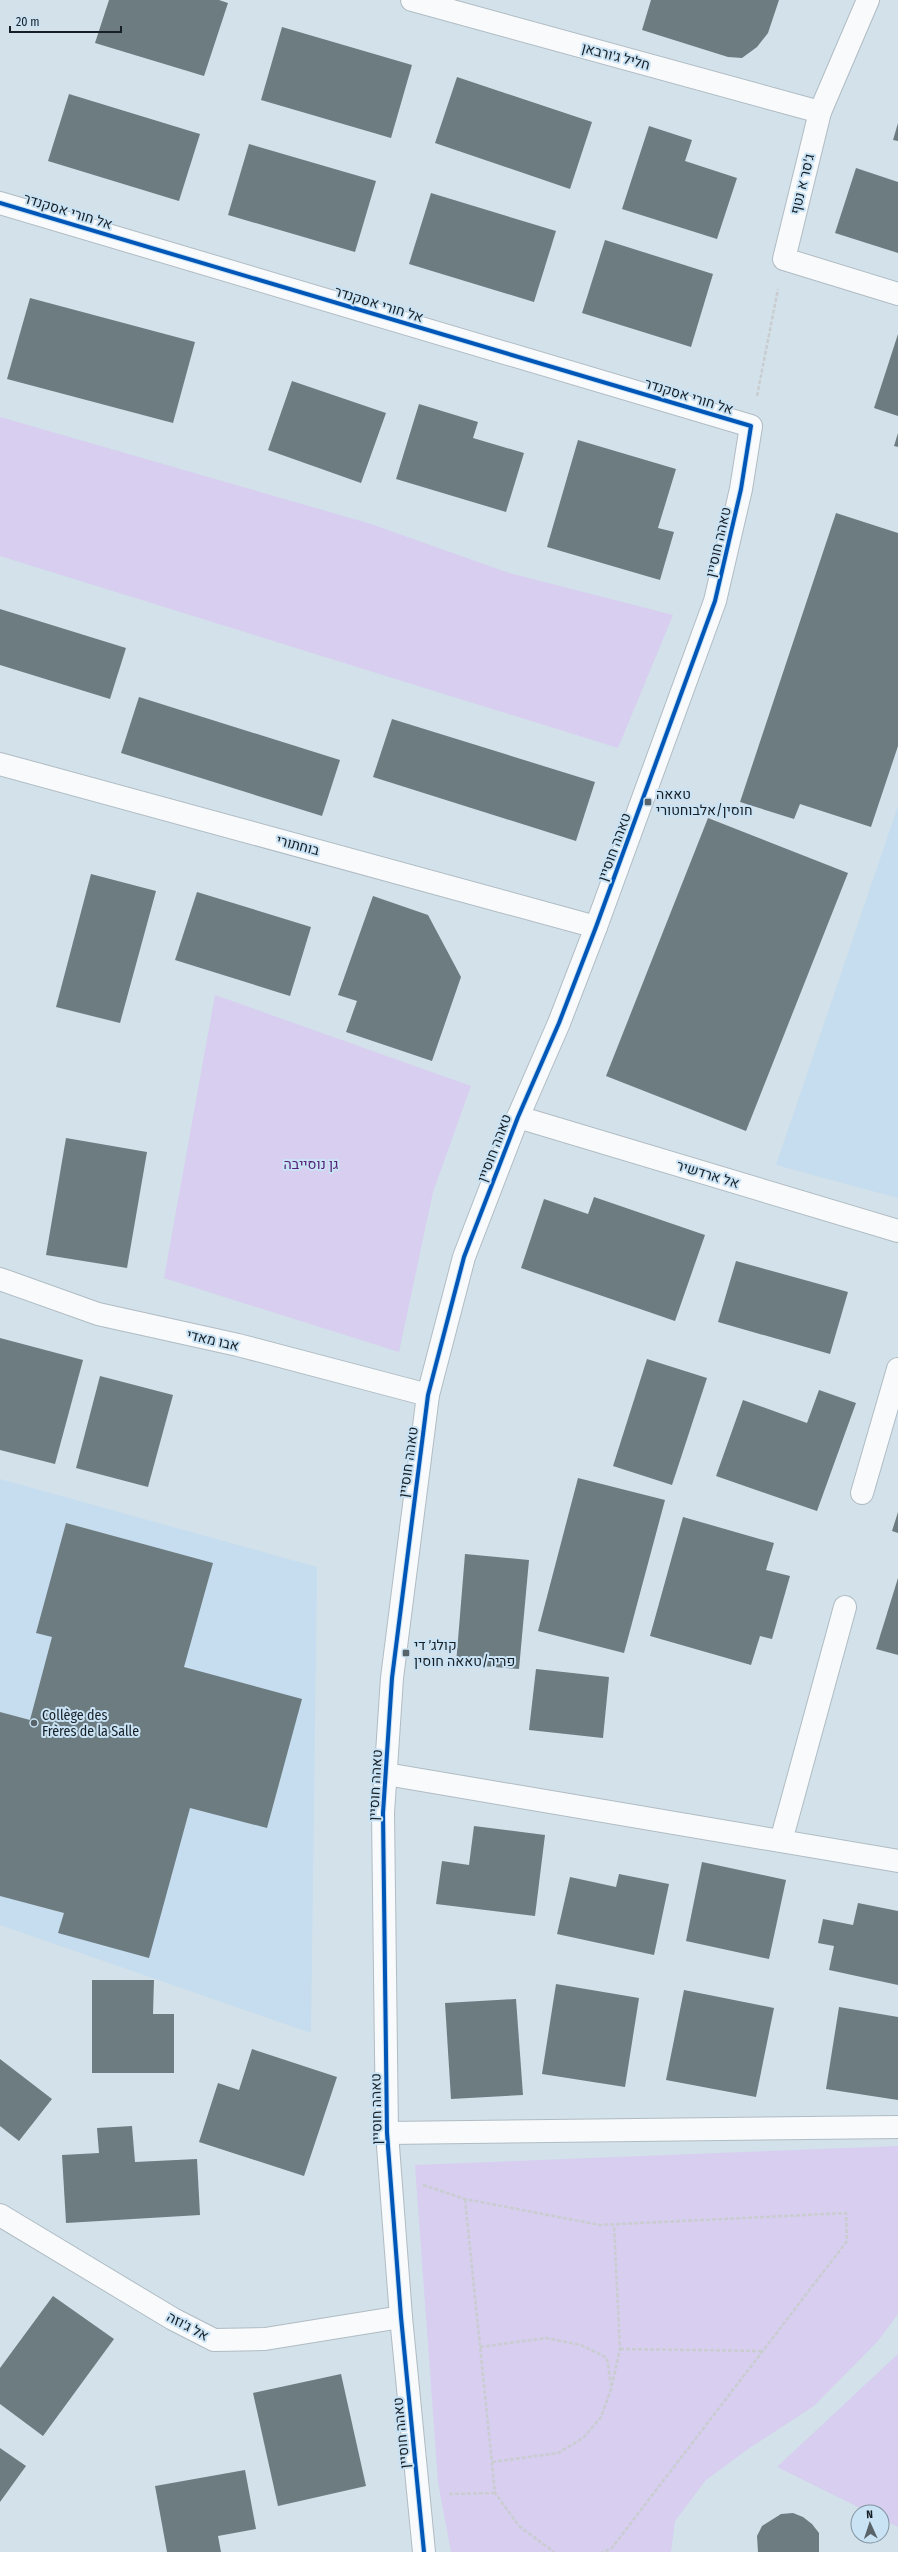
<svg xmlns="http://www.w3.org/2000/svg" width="898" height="2552" font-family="'Fira Sans Condensed',Heebo,sans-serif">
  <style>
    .built { fill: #c5ddee }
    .green { fill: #d7cef0 }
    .building { fill: #6d7c80 }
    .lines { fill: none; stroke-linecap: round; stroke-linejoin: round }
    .minor-casing { stroke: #b0bcc3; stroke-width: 24 }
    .path { stroke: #c9cdd0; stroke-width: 2.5; stroke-dasharray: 4 2; stroke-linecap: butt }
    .minor { stroke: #f8fafc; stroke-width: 22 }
    .cycleway-casing { stroke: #c9e2f4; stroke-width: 6 }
    .cycleway { stroke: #0057b8; stroke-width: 4 }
    .poi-dot { fill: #58636a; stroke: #c9e2f4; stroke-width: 1.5 }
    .labels { text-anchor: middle; stroke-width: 4; stroke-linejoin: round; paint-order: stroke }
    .street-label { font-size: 14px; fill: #161f25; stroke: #c9e2f4 }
    .poi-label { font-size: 14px; fill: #161f25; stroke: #c9e2f4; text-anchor: start }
    .park-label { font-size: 14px; fill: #542078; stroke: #c9e2f4 }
  </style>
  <rect width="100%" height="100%" fill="#d3e1ea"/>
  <g class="built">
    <polygon points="898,806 898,1198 776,1165"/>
    <polygon points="0,1479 317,1567 311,2033 0,1925"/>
  </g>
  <g class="green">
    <polygon points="0,417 371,524 509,573 673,615 618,748 0,556"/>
    <polygon points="215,995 471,1086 433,1192 399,1352 164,1278"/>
    <polygon points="898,2146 898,2314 878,2341 814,2406 748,2449 706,2480 675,2521 671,2552 451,2552 438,2482 415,2165"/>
    <polygon points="898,2354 898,2527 882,2519 882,2512 868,2512 777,2467"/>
  </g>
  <g class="building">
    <polygon points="109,0 219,0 228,3 204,76 95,43"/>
    <polygon points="651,0 779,0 768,33 757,47 742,58 728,57 642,30"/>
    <polygon points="282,27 412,65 391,138 261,100"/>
    <polygon points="457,77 592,122 570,189 435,143"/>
    <polygon points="69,94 200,134 179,201 48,161"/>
    <polygon points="898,123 898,141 893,140"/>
    <polygon points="649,126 692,140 685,161 737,178 717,239 622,209"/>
    <polygon points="249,144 376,181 355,252 228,215"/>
    <polygon points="856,168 898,182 898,253 835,233"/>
    <polygon points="431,193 556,231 534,302 409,264"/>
    <polygon points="605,240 713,274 691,347 582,313"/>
    <polygon points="30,298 195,342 173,423 7,379"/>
    <polygon points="898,334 898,416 874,408"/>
    <polygon points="292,381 386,413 361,483 268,450"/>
    <polygon points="419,404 478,422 473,438 524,453 506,512 396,479"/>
    <polygon points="898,433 898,447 894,446"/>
    <polygon points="578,440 676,469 658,528 674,532 660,580 547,547"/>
    <polygon points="836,513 898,533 898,746 871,827 800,804 794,819 740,802"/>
    <polygon points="0,609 126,648 110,699 0,665"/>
    <polygon points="139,697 340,760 322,816 121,753"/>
    <polygon points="392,719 595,782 576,841 373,777"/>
    <polygon points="708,818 848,873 746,1131 606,1076"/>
    <polygon points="91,874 156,891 120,1023 56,1007"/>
    <polygon points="197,892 311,927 290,996 175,960"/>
    <polygon points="373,896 428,915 461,977 432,1061 346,1032 357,1001 338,995"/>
    <polygon points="66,1138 147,1152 127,1268 46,1255"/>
    <polygon points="594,1197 705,1235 675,1321 521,1268 544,1199 588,1214"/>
    <polygon points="736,1261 848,1292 830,1354 718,1322"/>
    <polygon points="0,1338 83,1360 55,1464 0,1450"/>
    <polygon points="647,1359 707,1378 672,1485 613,1466"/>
    <polygon points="100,1376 173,1395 148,1487 76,1468"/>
    <polygon points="819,1390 856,1403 817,1511 716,1476 743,1400 807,1423"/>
    <polygon points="578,1478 665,1500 624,1653 538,1631"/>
    <polygon points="898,1512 898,1533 892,1531"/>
    <polygon points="683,1517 774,1543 766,1570 790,1576 772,1639 760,1636 751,1665 650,1636"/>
    <polygon points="66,1523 213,1563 184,1667 302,1699 267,1828 190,1808 149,1958 58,1933 64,1913 0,1896 0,1712 30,1720 52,1637 36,1633"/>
    <polygon points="465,1554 529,1560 519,1669 456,1664"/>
    <polygon points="898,1578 898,1655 876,1649"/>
    <polygon points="536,1669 609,1677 603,1738 529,1730"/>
    <polygon points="474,1826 545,1835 535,1916 436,1904 442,1861 469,1865"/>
    <polygon points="702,1862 786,1880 769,1959 686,1941"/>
    <polygon points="619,1874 669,1884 654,1955 557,1934 570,1877 616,1887"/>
    <polygon points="858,1903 898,1911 898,1985 829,1970 834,1946 818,1943 823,1919 853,1925"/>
    <polygon points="92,1980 154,1980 153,2014 174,2014 174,2073 92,2073"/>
    <polygon points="556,1984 639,1998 625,2087 542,2074"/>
    <polygon points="684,1990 774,2008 756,2097 666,2080"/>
    <polygon points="516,1999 523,2095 451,2099 445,2003"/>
    <polygon points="839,2007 898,2017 898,2100 826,2089"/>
    <polygon points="252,2049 337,2077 304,2176 199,2142 218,2083 239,2090"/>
    <polygon points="0,2059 52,2099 19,2141 0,2126"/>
    <polygon points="132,2126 135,2162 197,2159 200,2215 66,2223 62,2155 99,2153 97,2128"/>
    <polygon points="53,2296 114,2339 43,2436 0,2404 0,2368"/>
    <polygon points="341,2374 366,2486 278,2506 253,2393"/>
    <polygon points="0,2448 26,2466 0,2502"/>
    <polygon points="245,2470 256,2529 218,2536 221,2552 167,2552 155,2486"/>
    <polygon points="793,2513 803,2517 812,2524 819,2533 819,2552 758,2552 757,2536 762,2526 781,2514"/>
  </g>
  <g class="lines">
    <defs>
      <g id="minor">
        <polyline points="412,0 820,112"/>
        <polyline points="868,0 820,112 784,259 898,294"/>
        <polyline points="0,203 751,426 741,489 715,601 596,927 559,1023 518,1117 464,1257 428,1395 392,1678 383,1813 387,2133 401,2317 424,2552"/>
        <polyline points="0,764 596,927"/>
        <polyline points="518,1117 898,1231"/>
        <polyline points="0,1279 98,1314 238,1345 428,1395"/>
        <polyline points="862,1493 898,1369"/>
        <polyline points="386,1774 898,1861"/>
        <polyline points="781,1841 845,1607"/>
        <polyline points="387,2133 898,2127"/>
        <polyline points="0,2215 173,2319 214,2340 265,2339 401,2317"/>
      </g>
    </defs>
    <use href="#minor" class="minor-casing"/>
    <g class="path">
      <polyline points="757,396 778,289"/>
      <polyline points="423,2185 465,2199 600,2225 846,2213 847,2241 611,2549 602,2552"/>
      <polyline points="465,2199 495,2493 519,2526 554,2552"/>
      <polyline points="480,2347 546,2338 581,2345 607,2358 611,2386"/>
      <polyline points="620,2349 763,2351"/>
      <polyline points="492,2462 558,2453 583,2438 601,2417 611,2389 620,2349 614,2225"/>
      <polyline points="449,2494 495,2493"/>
    </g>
    <use href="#minor" class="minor"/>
    <defs>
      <polyline id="cycleway" points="0,203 751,426 741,489 715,601 596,927 559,1023 518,1117 464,1257 428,1395 392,1678 383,1813 387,2133 401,2317 424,2552"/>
    </defs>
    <use href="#cycleway" class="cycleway-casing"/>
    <use href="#cycleway" class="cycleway"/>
  </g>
  <g class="poi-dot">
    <rect x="644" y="798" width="8" height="8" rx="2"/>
    <rect x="402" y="1649" width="8" height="8" rx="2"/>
    <circle cx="34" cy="1723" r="4"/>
  </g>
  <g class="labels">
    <g class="street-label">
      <text transform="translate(616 56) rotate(15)" y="5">חליל ג'ורבאן</text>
      <text transform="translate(802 184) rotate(-76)" y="5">ג'סר א נטף</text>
      <text transform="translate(68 211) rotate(17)" y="5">אל חורי אסקנדר</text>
      <text transform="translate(379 304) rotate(17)" y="5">אל חורי אסקנדר</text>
      <text transform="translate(689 396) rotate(17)" y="5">אל חורי אסקנדר</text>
      <text transform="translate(718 542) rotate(-77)" y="5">טאהה חוסיין</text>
      <text transform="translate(298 845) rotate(15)" y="5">בוחתורי</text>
      <text transform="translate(614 847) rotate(-70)" y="5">טאהה חוסיין</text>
      <text transform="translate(494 1148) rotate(-69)" y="5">טאהה חוסיין</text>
      <text transform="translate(708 1174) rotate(17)" y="5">אל ארדשיר</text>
      <text transform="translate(213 1340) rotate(13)" y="5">אבו מאדי</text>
      <text transform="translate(408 1462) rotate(-82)" y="5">טאהה חוסיין</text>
      <text transform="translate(375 1785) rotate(-87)" y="5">טאהה חוסיין</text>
      <text transform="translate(376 2109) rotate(-91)" y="5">טאהה חוסיין</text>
      <text transform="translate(188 2326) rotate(28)" y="5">אל ג'וזה</text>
      <text transform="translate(401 2433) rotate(-96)" y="5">טאהה חוסיין</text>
    </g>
    <g class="poi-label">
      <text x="656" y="799">טאאה<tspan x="656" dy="16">חוסין/אלבוחטורי</tspan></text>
      <text x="414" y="1650">קולג׳ די<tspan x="414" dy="16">פריר/טאאה חוסין</tspan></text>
      <text x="42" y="1720">Collège des<tspan x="42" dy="16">Frères de la Salle</tspan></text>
    </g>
    <g class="park-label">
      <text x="311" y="1169">גן נוסייבה</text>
    </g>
  </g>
  <g transform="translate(870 2524) rotate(357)"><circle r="19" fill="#c9e2f4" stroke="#8194a1"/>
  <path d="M0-3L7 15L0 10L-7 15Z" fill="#58636a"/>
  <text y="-6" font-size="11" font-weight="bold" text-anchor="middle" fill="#161f25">N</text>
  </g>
  <path d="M10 26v6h111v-6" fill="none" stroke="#161f25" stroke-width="2"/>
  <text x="16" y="26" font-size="12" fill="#161f25" stroke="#c9e2f4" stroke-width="3" paint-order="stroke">20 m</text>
</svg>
